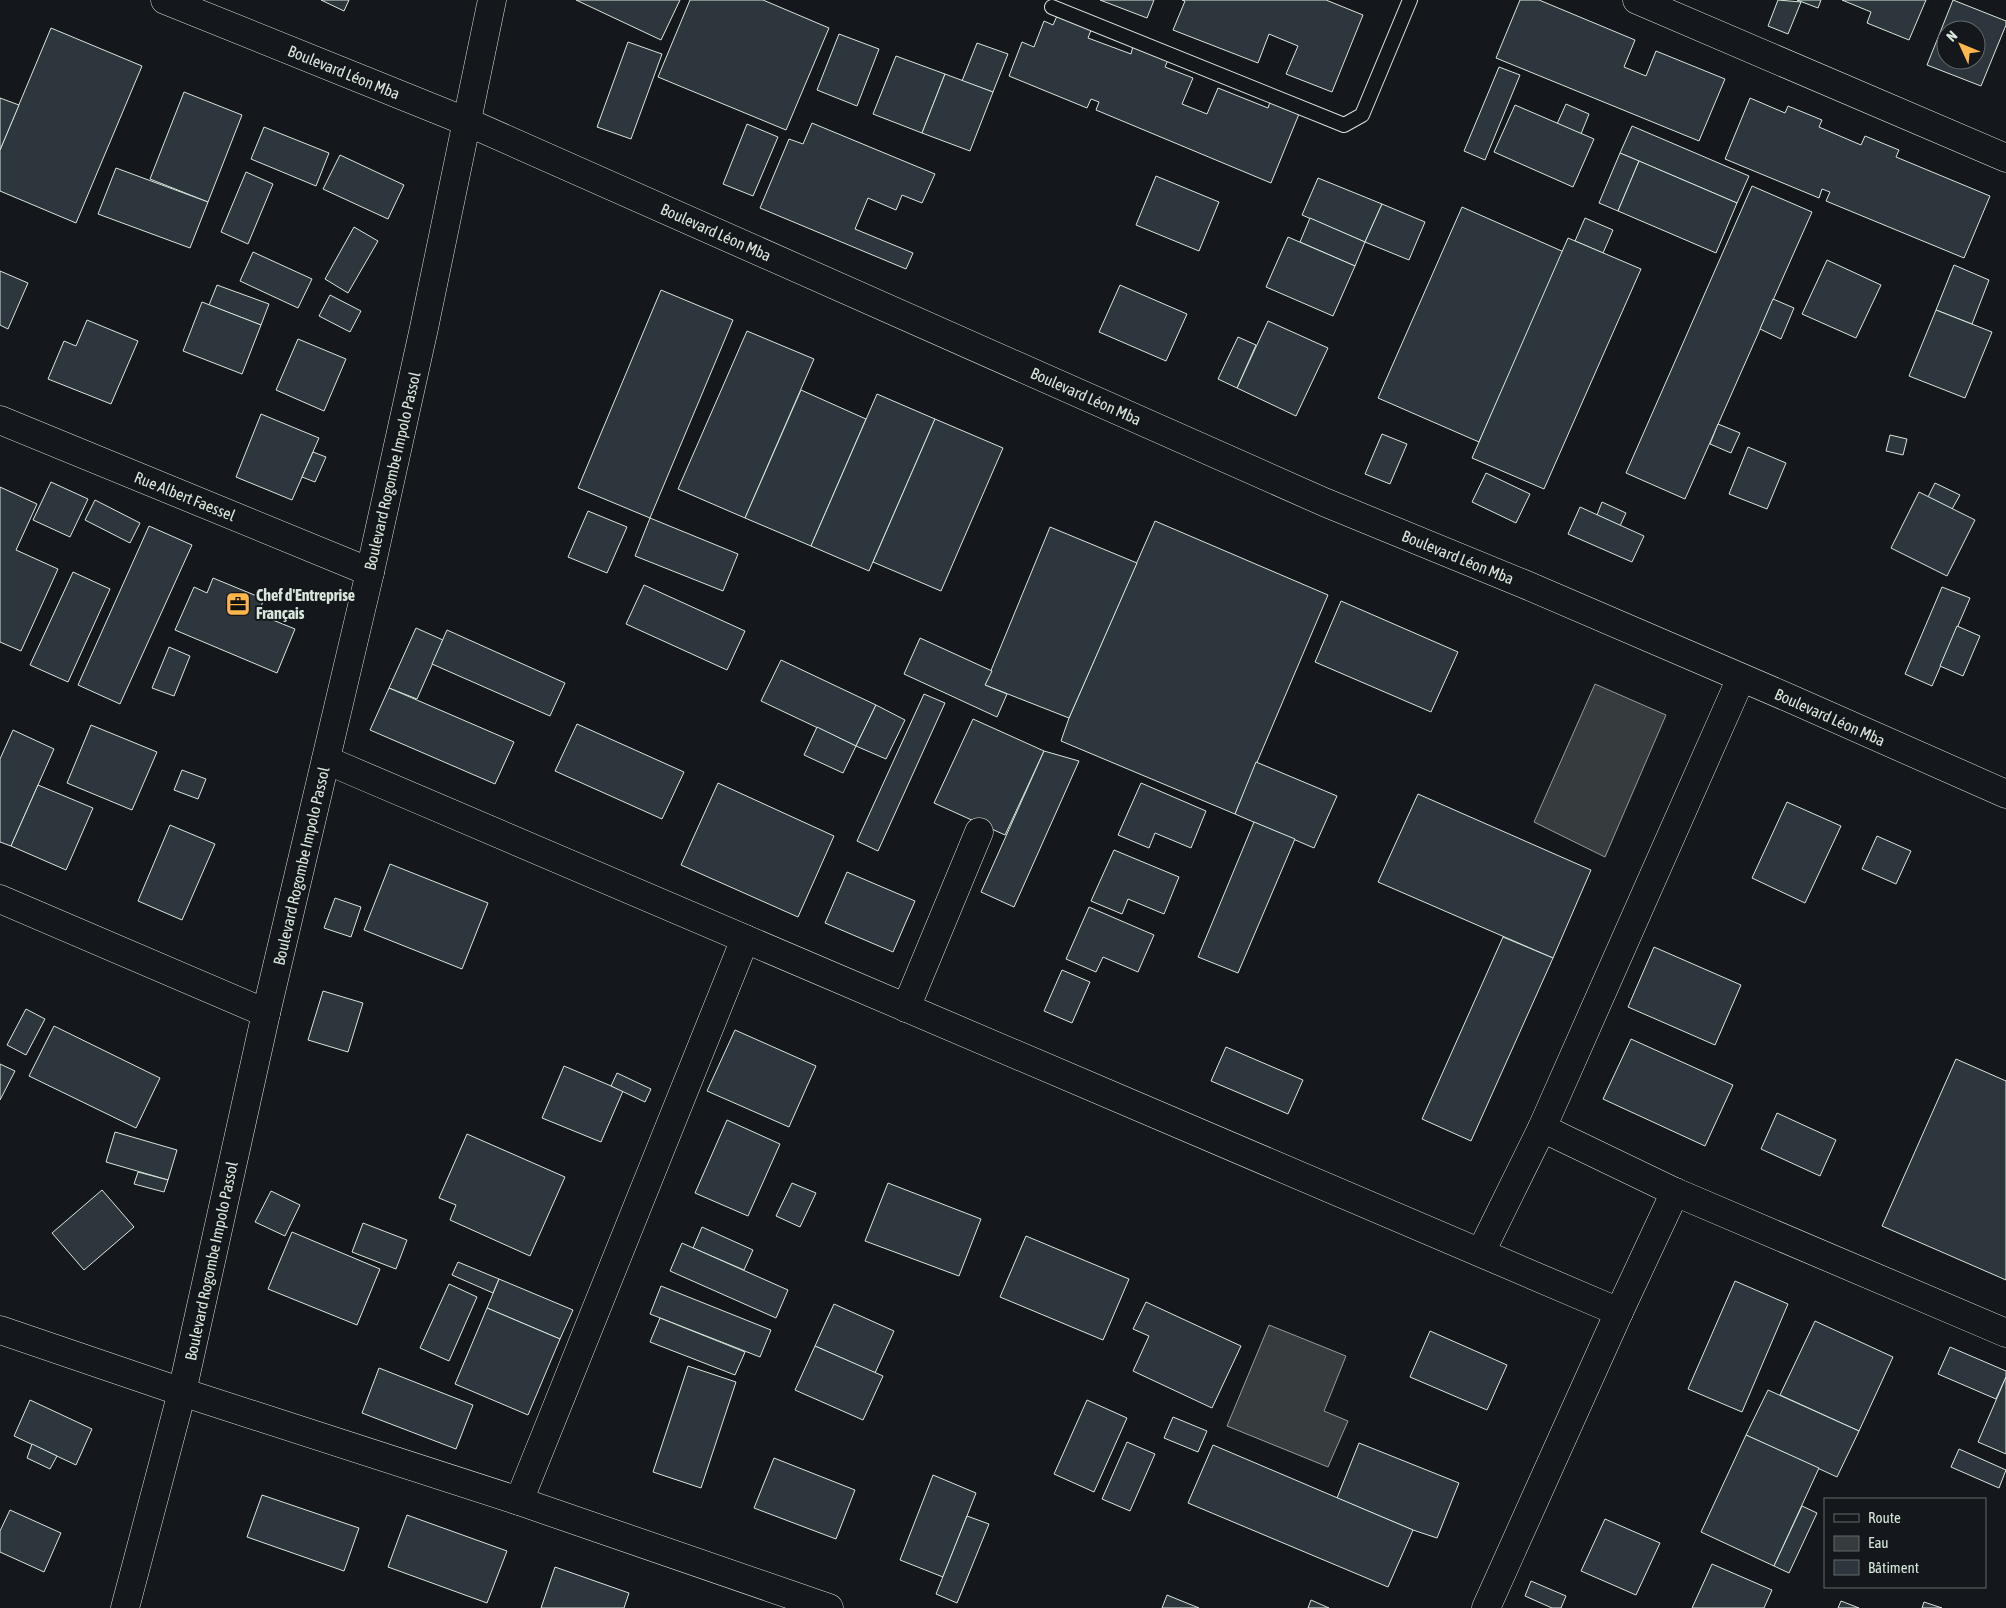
<svg xmlns="http://www.w3.org/2000/svg" width="2006" height="1608" font-family="'Asap Condensed',sans-serif">
  <style>
    .water { fill: #363b3e; stroke: #939e99 }
    .building { fill: #2c363c; stroke: #d8e6dc; fill-rule: evenodd }
    .lines { fill: none; stroke-linecap: round; stroke-linejoin: round }
    .service-casing { stroke: #d8e6dc; stroke-width: 16 }
    .minor-casing { stroke: #d8e6dc; stroke-width: 29 }
    .tertiary-casing { stroke: #d8e6dc; stroke-width: 29 }
    .service { stroke: #14181c; stroke-width: 14 }
    .minor { stroke: #14181c; stroke-width: 28 }
    .tertiary { stroke: #14181c; stroke-width: 28 }
    .labels { text-anchor: middle; stroke-width: 4; stroke-linejoin: round; paint-order: stroke }
    .street-label { font-size: 16px; fill: #d8e6dc; stroke: #14181c }
    .poi-label { font-size: 16px; font-weight: bold; fill: #d8e6dc; stroke: #14181c; text-anchor: start }
  </style>
  <rect width="100%" height="100%" fill="#14181c"/>
  <g class="water">
    <polygon points="1595,684 1666,715 1605,857 1534,822"/>
    <polygon points="1269,1325 1346,1356 1324,1411 1348,1421 1328,1467 1227,1426"/>
  </g>
  <g class="building">
    <polygon points="321,0 349,0 344,11"/>
    <polygon points="576,0 680,0 661,40"/>
    <polygon points="690,0 763,0 829,28 786,130 658,77"/>
    <polygon points="1100,0 1154,0 1147,18"/>
    <polygon points="1182,0 1326,0 1363,15 1332,92 1286,74 1298,46 1269,34 1258,63 1173,30 1185,1"/>
    <polygon points="1520,0 1539,0 1635,40 1624,67 1646,76 1656,51 1725,79 1699,141 1496,58"/>
    <polygon points="1778,0 1801,2 1788,34 1768,26"/>
    <polygon points="1797,0 1821,0 1818,8"/>
    <polygon points="1842,0 1926,0 1909,40 1867,23 1871,12"/>
    <path d="M 1953,0 L 2006,21 L 2006,25 L 1981,86 L 1927,65 ZM 1946,30 L 1976,30 L 1976,60 L 1946,60 Z"/>
    <polygon points="1057,16 1091,30 1088,38 1131,54 1133,46 1168,60 1165,67 1193,78 1182,104 1207,114 1218,88 1268,108 1270,102 1299,114 1271,183 1096,110 1099,102 1091,99 1087,108 1009,76 1022,42 1034,47 1044,21 1053,25"/>
    <polygon points="51,28 142,66 76,223 0,191 0,150"/>
    <polygon points="839,34 879,49 857,106 817,90"/>
    <polygon points="628,42 662,54 631,139 597,127"/>
    <polygon points="977,43 1008,54 993,92 962,81"/>
    <polygon points="896,56 945,74 922,133 873,114"/>
    <polygon points="1499,67 1520,75 1485,160 1464,151"/>
    <polygon points="945,74 993,92 970,151 922,133"/>
    <polygon points="184,92 242,115 208,202 150,179"/>
    <polygon points="0,98 19,105 0,150"/>
    <polygon points="1750,98 1785,113 1788,106 1822,120 1819,127 1861,145 1865,136 1899,150 1896,157 1990,196 1964,258 1826,201 1830,192 1822,189 1819,198 1725,159"/>
    <polygon points="1566,104 1589,114 1581,134 1557,124"/>
    <polygon points="1515,105 1594,139 1573,187 1494,152"/>
    <polygon points="812,123 935,174 922,203 902,195 896,210 868,198 855,229 913,253 906,269 760,208 789,139 803,144"/>
    <polygon points="747,124 778,137 753,196 723,184"/>
    <polygon points="1632,126 1749,176 1737,203 1620,153"/>
    <polygon points="264,127 329,153 316,186 251,159"/>
    <polygon points="1620,153 1639,161 1618,211 1599,203"/>
    <polygon points="340,155 404,185 388,219 323,189"/>
    <polygon points="1639,161 1737,203 1716,253 1618,211"/>
    <polygon points="116,168 208,202 190,248 98,214"/>
    <polygon points="246,172 273,184 248,244 221,232"/>
    <polygon points="1156,176 1219,202 1199,251 1136,225"/>
    <polygon points="1318,178 1382,204 1365,242 1302,215"/>
    <polygon points="1752,186 1812,212 1685,499 1626,473"/>
    <polygon points="1382,204 1425,222 1409,260 1365,242"/>
    <polygon points="1462,207 1564,252 1479,442 1378,398"/>
    <polygon points="1310,218 1365,242 1355,266 1300,242"/>
    <polygon points="1585,218 1613,230 1603,253 1575,241"/>
    <polygon points="354,227 378,241 348,293 325,279"/>
    <polygon points="1288,237 1355,266 1333,316 1266,287"/>
    <polygon points="1568,238 1641,269 1544,489 1472,458"/>
    <polygon points="253,252 312,279 298,308 240,281"/>
    <polygon points="1827,260 1881,285 1856,338 1802,314"/>
    <polygon points="1954,265 1989,280 1972,324 1936,310"/>
    <polygon points="0,271 28,283 8,329 0,325"/>
    <polygon points="217,285 269,304 261,325 209,305"/>
    <polygon points="1120,285 1187,314 1166,361 1099,332"/>
    <polygon points="661,290 733,320 650,518 578,488"/>
    <polygon points="330,295 361,311 350,332 319,316"/>
    <polygon points="1773,299 1794,308 1781,339 1760,329"/>
    <polygon points="202,302 261,325 242,374 183,351"/>
    <polygon points="1936,310 1992,332 1965,398 1909,376"/>
    <polygon points="87,320 138,341 111,404 48,379 64,341 76,346"/>
    <polygon points="1268,321 1328,348 1296,416 1237,388"/>
    <polygon points="747,331 814,359 745,518 678,489"/>
    <polygon points="1238,337 1256,345 1237,388 1218,379"/>
    <polygon points="298,339 346,359 324,411 276,390"/>
    <polygon points="801,390 866,419 811,546 745,518"/>
    <polygon points="877,394 935,419 869,571 811,546"/>
    <polygon points="261,414 319,438 292,500 236,477"/>
    <polygon points="935,419 1003,448 941,591 873,562"/>
    <polygon points="1718,424 1740,433 1731,453 1710,444"/>
    <polygon points="1382,434 1407,444 1390,484 1365,474"/>
    <polygon points="1890,435 1907,439 1903,455 1886,451"/>
    <polygon points="1748,447 1786,463 1767,509 1729,494"/>
    <polygon points="313,452 326,457 315,482 302,477"/>
    <polygon points="1486,473 1530,494 1516,523 1472,502"/>
    <polygon points="51,482 88,499 70,537 33,520"/>
    <polygon points="1935,483 1960,495 1952,509 1928,497"/>
    <polygon points="0,487 37,504 16,550 58,569 21,651 0,642"/>
    <polygon points="1919,492 1975,520 1947,576 1891,548"/>
    <polygon points="95,500 140,523 130,543 85,520"/>
    <polygon points="1602,502 1626,513 1620,526 1597,515"/>
    <polygon points="1580,507 1644,536 1632,562 1568,534"/>
    <polygon points="588,511 627,527 607,573 568,557"/>
    <polygon points="650,518 738,554 723,591 635,556"/>
    <polygon points="1155,521 1328,595 1235,814 1061,741 1069,718"/>
    <polygon points="149,526 192,545 120,704 78,685"/>
    <polygon points="1050,527 1137,563 1069,718 985,685"/>
    <polygon points="73,572 110,589 68,682 30,665"/>
    <polygon points="213,578 264,599 258,614 295,629 277,673 175,630 194,587 207,593"/>
    <polygon points="644,585 745,631 727,670 626,624"/>
    <polygon points="1942,587 1970,598 1932,686 1905,674"/>
    <polygon points="1341,601 1458,652 1431,712 1315,662"/>
    <polygon points="1957,626 1980,636 1963,676 1940,666"/>
    <polygon points="416,628 443,640 417,699 389,688"/>
    <polygon points="447,630 565,683 550,716 432,664"/>
    <polygon points="920,638 992,671 985,685 1007,694 997,717 904,674"/>
    <polygon points="169,647 190,656 174,696 152,688"/>
    <polygon points="781,660 876,705 856,746 761,701"/>
    <polygon points="389,688 514,742 495,784 370,730"/>
    <polygon points="924,694 945,703 878,851 857,841"/>
    <polygon points="876,705 905,720 886,759 856,746"/>
    <polygon points="973,719 1044,751 1005,835 934,803"/>
    <polygon points="577,724 684,772 662,819 555,771"/>
    <polygon points="91,725 157,752 132,810 67,783"/>
    <polygon points="817,727 856,746 843,773 804,755"/>
    <polygon points="13,730 54,749 11,846 0,842 0,759"/>
    <polygon points="1044,751 1079,761 1014,907 981,892"/>
    <polygon points="1256,762 1337,796 1314,848 1235,814"/>
    <polygon points="182,770 206,779 198,799 174,790"/>
    <polygon points="718,783 834,836 798,917 681,865"/>
    <polygon points="1141,783 1206,811 1191,848 1155,833 1149,848 1118,835"/>
    <polygon points="38,785 93,808 66,870 11,846"/>
    <polygon points="1418,794 1591,870 1553,958 1378,882"/>
    <polygon points="1787,802 1841,826 1805,903 1752,878"/>
    <polygon points="1254,822 1295,839 1238,973 1198,957"/>
    <polygon points="170,825 215,844 182,920 138,901"/>
    <polygon points="1877,836 1911,851 1896,884 1862,869"/>
    <polygon points="1114,850 1179,877 1164,914 1128,899 1122,914 1091,901"/>
    <polygon points="390,864 488,903 462,969 364,930"/>
    <polygon points="847,872 915,901 893,952 825,923"/>
    <polygon points="335,898 361,907 351,937 324,928"/>
    <polygon points="1089,907 1154,935 1138,972 1103,957 1096,972 1066,959"/>
    <polygon points="1503,937 1553,958 1471,1141 1422,1119"/>
    <polygon points="1654,947 1741,985 1715,1045 1628,1007"/>
    <polygon points="1062,970 1090,982 1072,1023 1044,1011"/>
    <polygon points="323,991 363,1003 348,1052 308,1040"/>
    <polygon points="26,1009 45,1019 26,1055 7,1045"/>
    <polygon points="54,1026 160,1078 136,1128 29,1076"/>
    <polygon points="735,1030 816,1066 789,1127 707,1091"/>
    <polygon points="1631,1039 1733,1085 1705,1146 1603,1099"/>
    <polygon points="1226,1047 1303,1080 1288,1114 1211,1081"/>
    <polygon points="1956,1059 2006,1081 2006,1280 1882,1226"/>
    <polygon points="0,1064 15,1071 0,1100"/>
    <polygon points="564,1066 623,1091 601,1142 542,1118"/>
    <polygon points="617,1073 651,1089 645,1102 611,1086"/>
    <polygon points="1777,1113 1836,1140 1820,1176 1761,1149"/>
    <polygon points="727,1120 780,1144 748,1216 695,1193"/>
    <polygon points="115,1132 177,1150 168,1180 106,1162"/>
    <polygon points="467,1134 565,1177 530,1256 450,1220 456,1205 439,1198"/>
    <polygon points="138,1172 168,1180 164,1192 134,1184"/>
    <polygon points="792,1183 816,1193 800,1227 776,1216"/>
    <polygon points="888,1183 981,1219 959,1276 865,1241"/>
    <polygon points="102,1190 134,1227 84,1270 52,1233"/>
    <polygon points="271,1191 300,1205 285,1236 255,1222"/>
    <polygon points="363,1223 407,1240 396,1269 352,1252"/>
    <polygon points="702,1227 753,1250 744,1270 693,1248"/>
    <polygon points="292,1232 380,1269 357,1325 268,1289"/>
    <polygon points="1026,1236 1129,1279 1103,1340 1000,1297"/>
    <polygon points="682,1243 788,1290 776,1318 670,1271"/>
    <polygon points="458,1262 499,1279 493,1293 452,1275"/>
    <polygon points="499,1279 573,1310 560,1339 487,1308"/>
    <polygon points="1735,1281 1788,1304 1742,1412 1688,1389"/>
    <polygon points="449,1284 477,1297 449,1361 420,1348"/>
    <polygon points="661,1286 771,1330 760,1357 650,1314"/>
    <polygon points="1146,1302 1241,1346 1212,1408 1133,1371 1149,1336 1133,1329"/>
    <polygon points="834,1304 894,1331 875,1373 815,1346"/>
    <polygon points="487,1308 560,1339 528,1415 455,1384"/>
    <polygon points="660,1318 745,1352 735,1375 650,1342"/>
    <polygon points="1815,1321 1893,1357 1859,1431 1780,1395"/>
    <polygon points="1430,1331 1507,1365 1487,1410 1410,1377"/>
    <polygon points="815,1346 883,1376 863,1420 795,1390"/>
    <polygon points="1950,1347 2006,1371 2006,1377 1996,1399 1938,1374"/>
    <polygon points="688,1366 736,1382 701,1488 653,1472"/>
    <polygon points="379,1368 473,1405 456,1449 362,1413"/>
    <polygon points="2006,1377 2006,1454 1978,1442"/>
    <polygon points="1768,1390 1859,1431 1837,1477 1746,1435"/>
    <polygon points="30,1400 92,1429 76,1465 14,1436"/>
    <polygon points="1087,1400 1127,1418 1094,1492 1054,1474"/>
    <polygon points="1173,1417 1207,1431 1198,1452 1164,1438"/>
    <polygon points="1746,1435 1819,1468 1774,1566 1701,1532"/>
    <polygon points="1127,1442 1155,1454 1130,1511 1102,1499"/>
    <polygon points="1359,1443 1459,1483 1437,1538 1413,1530 1337,1498"/>
    <polygon points="32,1444 57,1456 50,1469 27,1458"/>
    <polygon points="1213,1445 1413,1530 1388,1587 1188,1503"/>
    <polygon points="1959,1449 2006,1470 1999,1488 1951,1467"/>
    <polygon points="774,1458 855,1490 836,1539 754,1508"/>
    <polygon points="933,1475 976,1493 943,1577 900,1560"/>
    <polygon points="262,1495 359,1528 344,1571 247,1537"/>
    <polygon points="1802,1506 1817,1513 1789,1573 1774,1566"/>
    <polygon points="10,1510 61,1533 44,1572 0,1552 0,1531"/>
    <polygon points="407,1515 507,1551 487,1603 388,1567"/>
    <polygon points="967,1516 989,1524 957,1603 936,1594"/>
    <polygon points="1605,1519 1660,1543 1636,1595 1581,1571"/>
    <polygon points="1712,1564 1772,1590 1764,1608 1692,1608"/>
    <polygon points="555,1567 629,1593 624,1608 541,1608"/>
    <polygon points="1531,1581 1566,1596 1561,1608 1552,1608 1525,1596"/>
    <polygon points="1167,1595 1199,1608 1162,1608"/>
    <polygon points="1311,1600 1329,1608 1308,1608"/>
    <polygon points="1841,1601 1859,1608 1838,1608"/>
    <polygon points="1924,1602 1942,1608 1922,1608"/>
  </g>
  <g class="lines">
    <defs>
      <polyline id="service" points="1052,7 1344,125 1362,115 1410,0"/>
      <g id="minor">
        <polyline points="1637,0 2006,158"/>
        <polyline points="0,420 370,572"/>
        <polyline points="326,760 1619,1312"/>
        <polyline points="0,899 266,1013"/>
        <polyline points="906,1008 979,832"/>
        <polyline points="1542,1128 1675,1192 2006,1333"/>
        <polyline points="1481,1252 1542,1128 1741,678"/>
        <polyline points="0,1330 182,1392 519,1501 829,1608"/>
        <polyline points="519,1501 745,939"/>
        <polyline points="1486,1608 1619,1312 1675,1192"/>
      </g>
      <g id="tertiary">
        <polyline points="165,0 465,121 1324,502 1524,584 1789,698 2006,794"/>
        <polyline points="125,1608 182,1392 266,1013 370,572 424,328 492,0"/>
      </g>
    </defs>
    <use href="#service" class="service-casing"/>
    <use href="#minor" class="minor-casing"/>
    <use href="#tertiary" class="tertiary-casing"/>
    <use href="#service" class="service"/>
    <use href="#minor" class="minor"/>
    <use href="#tertiary" class="tertiary"/>
  </g>
  <defs>
    <symbol id="office-square" viewBox="-11 -11 22 22"><rect x="-9" y="-9" width="18" height="18" rx="4" fill="#ffb74d" stroke="#14181c"/><path d="M-6-3h4V-5.5h4V-3h4V5H-6ZM-1-4.5V-3h2v-1.5ZM-6 0V1H6V0Z" fill="#111"/></symbol>
  </defs>
  <g fill-rule="evenodd">
    <use href="#office-square" x="224" y="590" width="28" height="28"/>
  </g>
  <g class="labels">
    <g class="street-label">
      <text transform="translate(344 72) rotate(22)" y="6">Boulevard Léon Mba</text>
      <text transform="translate(716 232) rotate(24)" y="6">Boulevard Léon Mba</text>
      <text transform="translate(1086 396) rotate(24)" y="6">Boulevard Léon Mba</text>
      <text transform="translate(392 471) rotate(-77)" y="6">Boulevard Rogombe Impolo Passol</text>
      <text transform="translate(185 496) rotate(22)" y="6">Rue Albert Faessel</text>
      <text transform="translate(1458 557) rotate(22)" y="6">Boulevard Léon Mba</text>
      <text transform="translate(1830 717) rotate(24)" y="6">Boulevard Léon Mba</text>
      <text transform="translate(301 866) rotate(-77)" y="6">Boulevard Rogombe Impolo Passol</text>
      <text transform="translate(211 1261) rotate(-78)" y="6">Boulevard Rogombe Impolo Passol</text>
    </g>
    <g class="poi-label">
      <text x="256" y="601">Chef d'Entreprise<tspan x="256" dy="18">Français</tspan></text>
    </g>
  </g>
  <rect x="1824" y="1498" width="162" height="90" fill="#14181c" stroke="#626a69"/>
  <rect x="1834" y="1514" width="25" height="8" fill="#14181c" stroke="#626a69"/>
  <text x="1868" y="1523" font-size="15" fill="#d8e6dc">Route</text>
  <rect x="1834" y="1536" width="25" height="15" fill="#363b3e" stroke="#626a69"/>
  <text x="1868" y="1548" font-size="15" fill="#d8e6dc">Eau</text>
  <rect x="1834" y="1560" width="25" height="15" fill="#2c363c" stroke="#626a69"/>
  <text x="1868" y="1573" font-size="15" fill="#d8e6dc">Bâtiment</text>
  <g transform="translate(1961 45) rotate(314)"><circle r="24" fill="#14181c" stroke="#626a69"/>
  <path d="M0-4L9 19L0 12L-9 19Z" fill="#ffb74d"/>
  <text y="-8" font-size="14" font-weight="bold" text-anchor="middle" fill="#d8e6dc">N</text>
  </g>
</svg>
